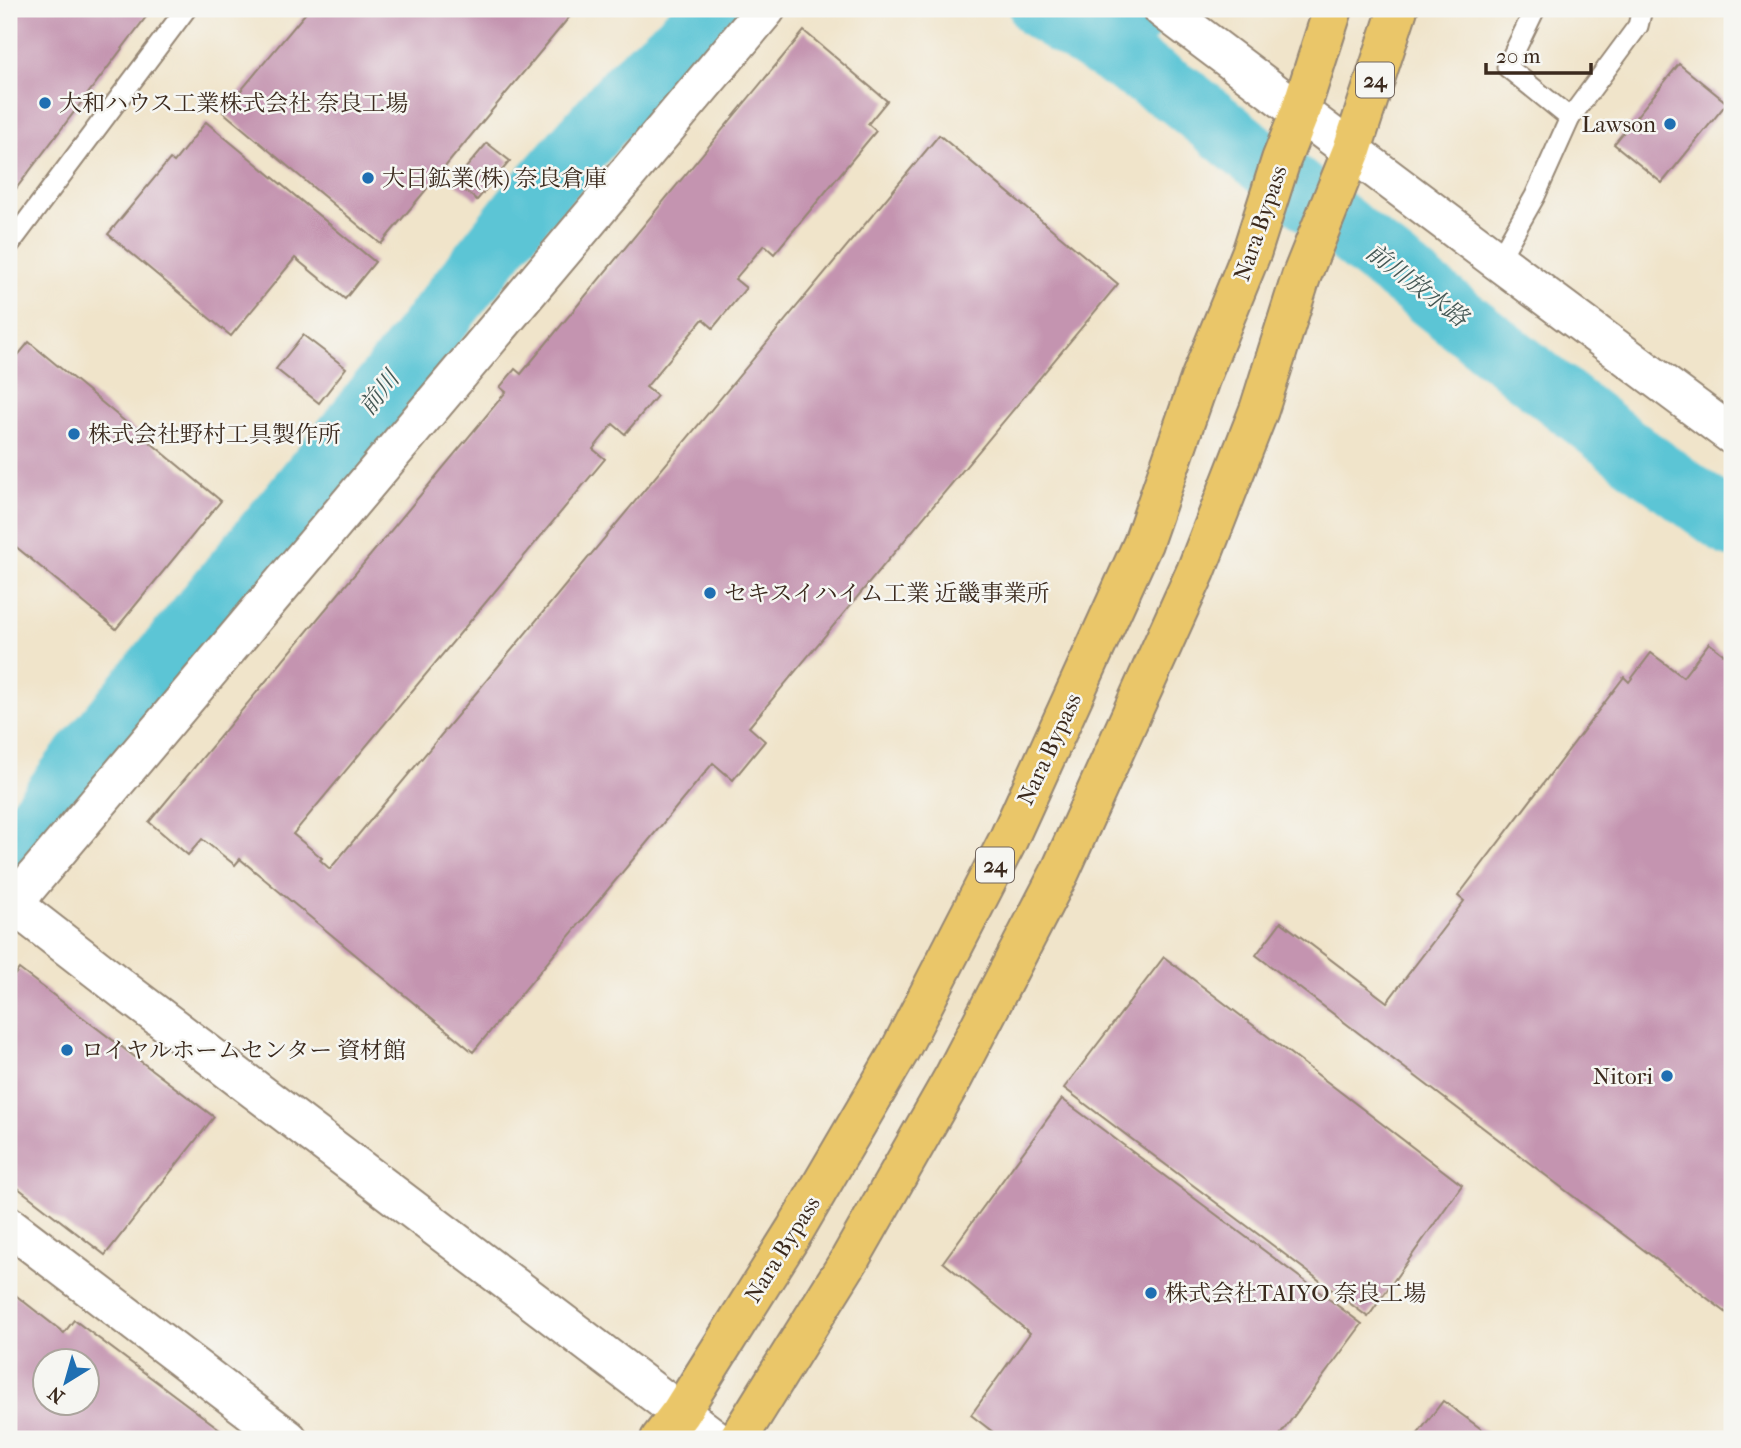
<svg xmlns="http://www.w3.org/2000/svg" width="1741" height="1448" font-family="'IM FELL French Canon','Noto Serif JP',serif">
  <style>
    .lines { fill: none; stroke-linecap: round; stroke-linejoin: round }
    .river { stroke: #5bc5d5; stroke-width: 63 }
    .building { fill: #c494b0; fill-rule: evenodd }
    .service-casing { stroke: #968774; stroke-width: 23 }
    .minor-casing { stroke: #968774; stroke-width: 42 }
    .tertiary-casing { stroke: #968774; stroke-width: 42 }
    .trunk-casing { stroke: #968774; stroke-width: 42 }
    .service { stroke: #fff; stroke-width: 19 }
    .minor { stroke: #fff; stroke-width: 38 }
    .tertiary { stroke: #fff; stroke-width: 38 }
    .trunk { stroke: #eac669; stroke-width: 38 }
    .poi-dot { fill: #1f6fb2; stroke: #f6f6f2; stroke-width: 2.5 }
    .labels { text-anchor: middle; stroke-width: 5; stroke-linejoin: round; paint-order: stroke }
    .shield { fill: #f6f6f2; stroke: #73675e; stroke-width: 2 }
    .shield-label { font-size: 21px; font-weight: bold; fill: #3b2a1e }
    .poi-label { font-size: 23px; fill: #3b2a1e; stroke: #f6f6f2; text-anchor: start }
    .street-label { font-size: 23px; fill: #3b2a1e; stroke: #f6f6f2 }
    .water-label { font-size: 24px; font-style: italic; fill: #455855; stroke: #f6f6f2 }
  </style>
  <rect width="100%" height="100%" fill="#f6f6f2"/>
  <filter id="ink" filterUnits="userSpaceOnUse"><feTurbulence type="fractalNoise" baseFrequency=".0143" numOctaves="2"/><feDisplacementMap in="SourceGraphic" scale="14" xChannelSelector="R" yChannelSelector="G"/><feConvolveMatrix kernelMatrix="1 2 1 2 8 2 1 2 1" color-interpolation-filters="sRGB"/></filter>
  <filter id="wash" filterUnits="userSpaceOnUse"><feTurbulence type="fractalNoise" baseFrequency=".00686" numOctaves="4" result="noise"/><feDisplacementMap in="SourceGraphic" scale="28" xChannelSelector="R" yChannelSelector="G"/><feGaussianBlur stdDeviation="1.57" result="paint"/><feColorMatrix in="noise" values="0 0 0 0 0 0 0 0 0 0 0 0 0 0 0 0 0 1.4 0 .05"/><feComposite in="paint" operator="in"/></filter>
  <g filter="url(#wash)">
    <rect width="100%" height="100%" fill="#f0e4ca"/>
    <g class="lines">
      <g class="river">
        <polyline points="1041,9 1181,96 1365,245 1629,451 1732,526"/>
        <polyline points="1102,47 1142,9"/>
        <polyline points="9,858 70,776 342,442 525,208 630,88 682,41 714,9"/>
      </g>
    </g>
    <g id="blocks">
      <g class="building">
        <polygon points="9,9 152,9 9,198"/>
        <polygon points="309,9 576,9 381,244 223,112"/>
        <polygon points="804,31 887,101 868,124 876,131 774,254 764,245 735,279 746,288 713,328 703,319 646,387 657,396 625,434 613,424 593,449 605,459 293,834 322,858 320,860 330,869 939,135 1118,284 749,727 765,741 733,780 713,763 473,1052 240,859 235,865 202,839 188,855 149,822 506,392 500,387 515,369 521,374"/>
        <polygon points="1679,64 1727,103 1662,183 1614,144"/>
        <polygon points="206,122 375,262 345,299 295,258 231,336 108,234 170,159 174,162"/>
        <polygon points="487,143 510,161 477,200 454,182"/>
        <polygon points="303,335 346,368 319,403 276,369"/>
        <polygon points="29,342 221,501 116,629 9,541 9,366"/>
        <polygon points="1709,643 1732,661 1732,1317 1256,955 1281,922 1387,1002 1464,901 1458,896 1624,677 1629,682 1651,653 1683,677"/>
        <polygon points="1164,957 1462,1185 1368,1317 1064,1088"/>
        <polygon points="19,969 214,1117 105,1255 9,1181 9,983"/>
        <polygon points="1062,1099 1362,1324 1277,1439 1002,1439 971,1415 1030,1333 943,1262"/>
        <path d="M 9,1290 L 64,1333 L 74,1320 L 233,1439 L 9,1439 ZM 46,1360 L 88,1360 L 88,1402 L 46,1402 Z"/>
        <polygon points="1443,1401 1495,1439 1414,1439"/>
      </g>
    </g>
  </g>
  <g filter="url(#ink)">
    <use href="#blocks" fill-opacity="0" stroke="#968774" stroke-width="2"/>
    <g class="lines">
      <defs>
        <g id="service">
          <polyline points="1570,118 1638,26 1642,9"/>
          <polyline points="9,245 186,9"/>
          <polyline points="1498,261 1535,196 1570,118 1507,67 1535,9"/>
        </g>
        <g id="minor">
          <polyline points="9,911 27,887 766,9"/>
          <polyline points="9,1226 288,1439"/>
        </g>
        <g id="tertiary">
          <polyline points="1163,9 1498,261 1732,435"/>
          <polyline points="9,901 125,991 715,1439"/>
        </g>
        <g id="trunk">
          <polyline points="660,1439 680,1413 795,1230 899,1052 1008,840 1143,543 1200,379 1252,251 1281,160 1300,112 1333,9"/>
          <polyline points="738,1439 850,1259 953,1078 1060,872 1196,571 1259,410 1301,277 1352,150 1398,9"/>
        </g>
      </defs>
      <use href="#service" class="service-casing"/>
      <use href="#minor" class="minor-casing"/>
      <use href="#tertiary" class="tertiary-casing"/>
      <use href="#trunk" class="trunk-casing"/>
      <use href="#service" class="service"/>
      <use href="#minor" class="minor"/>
      <use href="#tertiary" class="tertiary"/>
      <use href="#trunk" class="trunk"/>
    </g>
  </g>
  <g class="poi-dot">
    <circle cx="45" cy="103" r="7"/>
    <circle cx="1670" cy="124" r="7"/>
    <circle cx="368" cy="178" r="7"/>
    <circle cx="74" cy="434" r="7"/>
    <circle cx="710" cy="593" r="7"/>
    <circle cx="67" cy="1050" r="7"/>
    <circle cx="1667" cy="1076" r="7"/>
    <circle cx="1151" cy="1293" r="7"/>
  </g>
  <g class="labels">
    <g class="shield">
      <rect x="1356" y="62.5" width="38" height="35" rx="5"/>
      <rect x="976" y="847.5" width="38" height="35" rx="5"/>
    </g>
    <g class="shield-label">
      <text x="1375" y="87">24</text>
      <text x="995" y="872">24</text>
    </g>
    <g class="poi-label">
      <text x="59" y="111">大和ハウス工業株式会社 奈良工場</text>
      <text x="1656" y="132" text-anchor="end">Lawson</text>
      <text x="382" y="186">大日鉱業(株) 奈良倉庫</text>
      <text x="88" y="442">株式会社野村工具製作所</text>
      <text x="724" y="601">セキスイハイム工業 近畿事業所</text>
      <text x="81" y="1058">ロイヤルホームセンター 資材館</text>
      <text x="1653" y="1084" text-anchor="end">Nitori</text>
      <text x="1165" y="1301">株式会社TAIYO 奈良工場</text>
    </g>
    <g class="street-label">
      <text transform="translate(1260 223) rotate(-71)" y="8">Nara Bypass</text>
      <text transform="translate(1049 749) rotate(-65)" y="8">Nara Bypass</text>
      <text transform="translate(782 1249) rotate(-58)" y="8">Nara Bypass</text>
    </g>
    <g class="water-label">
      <text transform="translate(1417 285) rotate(37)" y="8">前川放水路</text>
      <text transform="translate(379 393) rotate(-52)" y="8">前川</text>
    </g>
  </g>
  <rect width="1741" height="1448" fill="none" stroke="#f6f6f2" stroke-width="35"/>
  <g transform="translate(66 1382) rotate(217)"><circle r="33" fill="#f6f6f2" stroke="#aba49d" stroke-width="2"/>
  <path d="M0-5L12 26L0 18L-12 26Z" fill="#1f6fb2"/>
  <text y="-10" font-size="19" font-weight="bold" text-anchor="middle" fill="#3b2a1e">N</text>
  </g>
  <path d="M1486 63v10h105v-10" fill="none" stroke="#3b2a1e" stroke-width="3.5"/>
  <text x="1496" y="63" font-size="21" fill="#3b2a1e" stroke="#f6f6f2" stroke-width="5" paint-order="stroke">20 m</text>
</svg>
